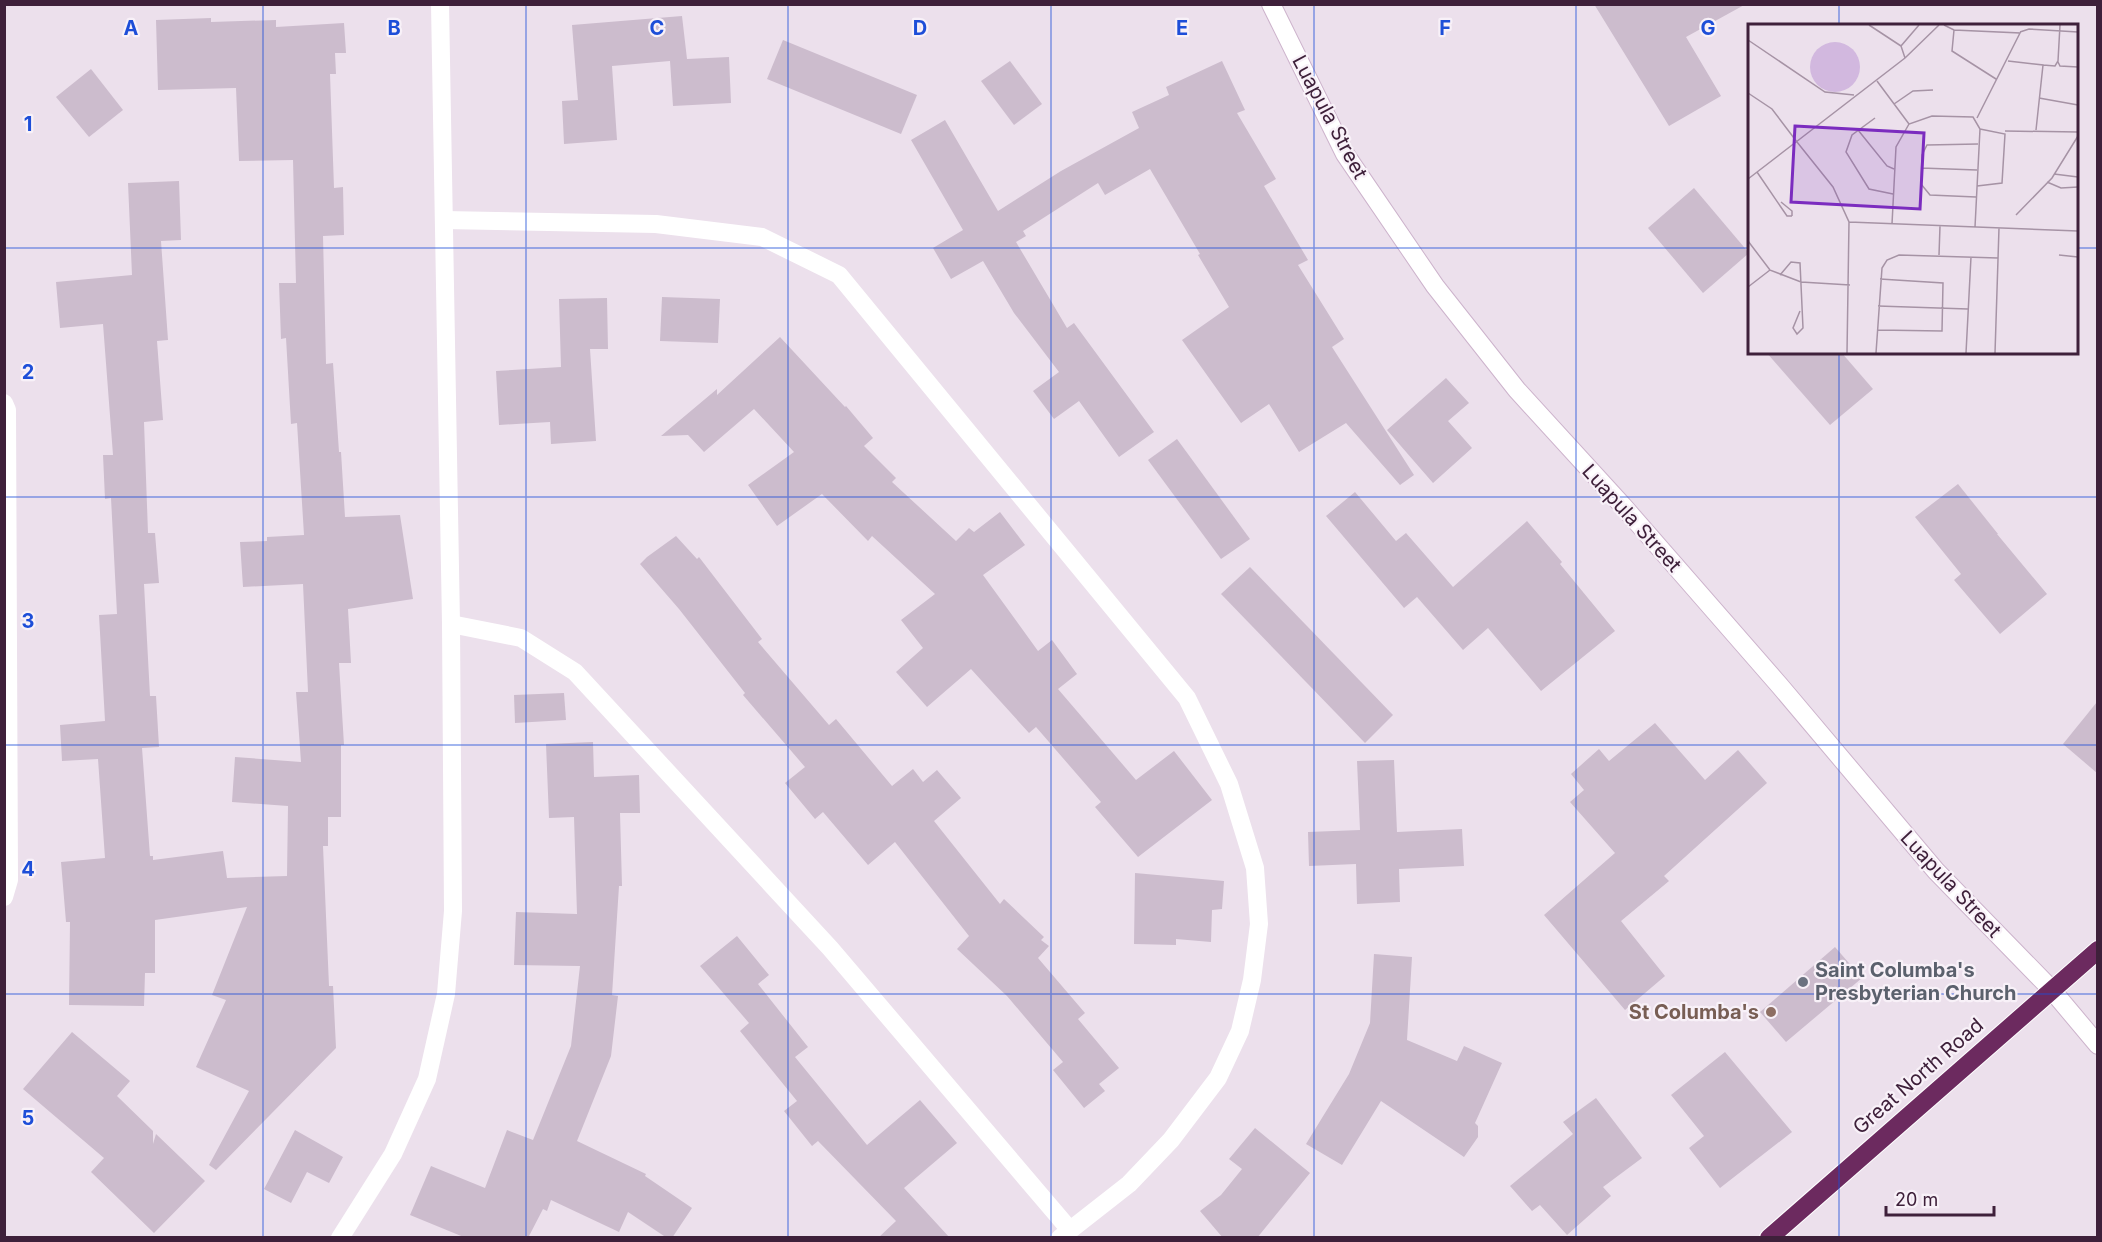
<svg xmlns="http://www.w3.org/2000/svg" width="2102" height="1242" font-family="Inter,sans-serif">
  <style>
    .building { fill: #ccbccd }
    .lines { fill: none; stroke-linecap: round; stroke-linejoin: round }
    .secondary-casing { stroke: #cdb3cc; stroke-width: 20 }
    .highway-casing { stroke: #fff; stroke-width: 20 }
    .street { stroke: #fff; stroke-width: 18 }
    .secondary { stroke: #fff; stroke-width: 18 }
    .highway { stroke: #6c2a5f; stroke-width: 18 }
    .grid { fill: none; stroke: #1d4ed8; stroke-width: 1.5; stroke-opacity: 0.55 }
    .worship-dot { fill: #6b7280; stroke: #f8f1f8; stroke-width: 2 }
    .education-dot { fill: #8d6e63; stroke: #f8f1f8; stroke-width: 2 }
    .labels { text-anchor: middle; stroke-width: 4.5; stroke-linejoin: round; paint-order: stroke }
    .street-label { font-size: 20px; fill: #3e203a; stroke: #f8f1f8 }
    .worship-label { font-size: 20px; font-weight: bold; fill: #5b616d; stroke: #f8f1f8; text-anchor: start }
    .education-label { font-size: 20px; font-weight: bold; fill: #785e54; stroke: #f8f1f8; text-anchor: end }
    .inset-road { fill: none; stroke: #a693a5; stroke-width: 1.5 }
    .view { fill: #7b2cbf; fill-opacity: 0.15; stroke: #7b2cbf; stroke-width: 3 }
    .inset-edge { fill: none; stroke: #3e203a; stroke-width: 3 }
    .grid-label { font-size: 20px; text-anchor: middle; font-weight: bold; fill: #1d4ed8; stroke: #f8f1f8; stroke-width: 4.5; stroke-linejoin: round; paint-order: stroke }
  </style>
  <rect width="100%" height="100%" fill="#ece0ec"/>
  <g class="building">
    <polygon points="1594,4 1746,4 1686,37 1721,96 1669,126"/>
    <polygon points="682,16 687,59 729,57 731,103 673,106 670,61 612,66 617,140 564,144 562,101 578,100 572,25"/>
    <polygon points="211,18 211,22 276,20 276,27 344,23 346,53 335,53 336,74 330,74 334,188 343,187 344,235 323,236 326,364 333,363 339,452 341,452 345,517 400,515 413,599 348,609 351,663 339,663 344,745 341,745 341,817 328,817 328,846 323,846 329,986 333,986 336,1048 216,1170 209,1165 249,1091 196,1067 226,1000 212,995 247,907 155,920 155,973 145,973 144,1006 69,1005 70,922 66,922 61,862 105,858 98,759 62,761 60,725 105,721 99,615 117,614 111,498 105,499 103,455 113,455 103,324 60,328 56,282 132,275 128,183 179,181 181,240 161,241 168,340 157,341 163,420 144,422 148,533 155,533 159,583 144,584 150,696 156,696 159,747 142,748 150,856 153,856 153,860 223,851 227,878 287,876 288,806 232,802 235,757 301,762 296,692 308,692 303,584 243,587 240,542 267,541 267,537 304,535 297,423 291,424 286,338 281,339 279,283 296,283 293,160 239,161 236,88 158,90 156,20"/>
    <polygon points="783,40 917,95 901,134 767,79"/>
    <polygon points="1010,61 1042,104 1014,125 981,81"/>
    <polygon points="1222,61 1245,110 1237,113 1276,179 1264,186 1308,260 1298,265 1344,339 1332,347 1414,475 1400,485 1346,423 1299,452 1269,404 1241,423 1182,340 1229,307 1198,255 1200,254 1150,169 1105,195 1098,183 1023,231 1026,236 1016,242 1067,328 1074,323 1154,432 1119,457 1079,401 1054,419 1033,391 1059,372 1014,313 983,261 951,279 933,248 963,230 911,140 945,120 998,211 1061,171 1139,128 1132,112 1169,95 1166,87"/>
    <polygon points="91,69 123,110 89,137 56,97"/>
    <polygon points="1694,188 1749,253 1703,293 1648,228"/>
    <polygon points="662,297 720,299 718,343 660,341"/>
    <polygon points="607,298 608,349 590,349 596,441 551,444 550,422 499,425 496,371 561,367 559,299"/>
    <polygon points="780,337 845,407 846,406 873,438 864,446 896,478 892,482 956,541 969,528 974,532 1000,512 1025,545 983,575 1038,651 1052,640 1077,674 1058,689 1136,780 1174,751 1212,800 1138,857 1095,807 1101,802 1036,727 1029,733 971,669 927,707 896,672 923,648 901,620 935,594 872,536 868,541 822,494 777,526 748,485 794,452 754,409 704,452 688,435 661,436 717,389 717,395"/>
    <polygon points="1766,352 1841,352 1873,389 1830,425"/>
    <polygon points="1446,378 1469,403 1448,421 1472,448 1433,483 1387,430"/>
    <polygon points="1177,439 1250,539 1221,559 1148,460"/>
    <polygon points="1958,484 1998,534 1997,534 2047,594 2000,634 1954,580 1961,574 1915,517"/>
    <polygon points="1355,492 1396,541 1406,533 1453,587 1527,521 1562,562 1560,564 1615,631 1541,691 1488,628 1463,650 1417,597 1404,608 1326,516"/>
    <polygon points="676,536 697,559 699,557 762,639 758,642 829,725 836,719 892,786 913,769 923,782 937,770 961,798 934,821 1000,904 1004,899 1044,937 1041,940 1049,946 1038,958 1085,1013 1078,1019 1119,1068 1099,1084 1105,1091 1084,1108 1053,1070 1063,1062 1007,996 957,949 969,936 895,842 868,865 823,812 815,819 785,783 805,767 743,695 745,693 679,609 640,564 647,557"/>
    <polygon points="1250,567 1393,715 1365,743 1221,594"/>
    <polygon points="564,693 566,720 515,723 514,695"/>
    <polygon points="2097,702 2097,773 2063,744"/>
    <polygon points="1655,723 1705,780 1738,750 1767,783 1664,876 1669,881 1621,921 1665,976 1625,1010 1544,915 1615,853 1570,802 1584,790 1571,774 1599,749 1609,761"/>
    <polygon points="593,742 594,777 639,775 640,813 620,813 622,886 619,886 612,995 618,996 611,1056 577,1141 646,1174 645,1176 692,1208 672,1238 667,1238 628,1212 619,1232 551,1200 547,1211 543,1209 528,1238 466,1238 410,1215 431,1166 485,1188 507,1130 533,1140 571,1046 580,966 514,965 516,912 577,914 574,817 549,818 546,744"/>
    <polygon points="1394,760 1397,832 1462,829 1464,866 1399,869 1400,902 1357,904 1356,864 1309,866 1308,832 1360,830 1357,761"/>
    <polygon points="1135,873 1224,881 1222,909 1212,910 1211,942 1176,939 1176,945 1134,944"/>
    <polygon points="737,936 769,975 758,984 808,1047 795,1057 867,1145 920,1100 957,1143 904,1188 950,1238 878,1238 896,1221 818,1141 812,1146 784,1111 797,1101 740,1031 749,1023 700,966"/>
    <polygon points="1835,947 1862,978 1786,1042 1760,1012"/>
    <polygon points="1374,954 1412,957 1407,1040 1457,1061 1464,1046 1502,1063 1475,1123 1478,1126 1478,1137 1464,1157 1381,1101 1342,1165 1306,1144 1349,1074 1370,1023"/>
    <polygon points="72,1032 130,1081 117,1096 153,1131 153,1144 156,1134 205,1181 154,1233 91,1172 104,1158 23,1089"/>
    <polygon points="1725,1052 1792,1132 1720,1188 1689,1148 1704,1136 1671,1095"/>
    <polygon points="1596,1098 1642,1158 1603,1187 1611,1196 1567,1235 1540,1205 1532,1211 1510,1186 1573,1134 1563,1122"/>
    <polygon points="1255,1128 1310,1173 1257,1238 1223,1238 1200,1211 1221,1195 1242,1169 1229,1159"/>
    <polygon points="295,1130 343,1157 329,1183 307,1172 291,1203 264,1189"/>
  </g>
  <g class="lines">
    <defs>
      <polyline id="secondary" points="1271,4 1345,154 1435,286 1517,390 1623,506 1780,686 1936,871 2051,989 2098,1045"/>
      <polyline id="highway" points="1769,1238 2098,950"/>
    </defs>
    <use href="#secondary" class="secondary-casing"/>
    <use href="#highway" class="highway-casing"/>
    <g class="street">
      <polyline points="444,220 656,224 762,237 839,275 1187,698 1229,784 1255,868 1259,924 1252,980 1240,1031 1218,1078 1171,1140 1129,1184 1060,1238"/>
      <polyline points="4,403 7,410 9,880 4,897"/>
      <polyline points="451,624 521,638 575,672 830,948 1070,1230"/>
      <polyline points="340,1238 393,1154 427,1079 446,994 453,911 451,624 440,4"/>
    </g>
    <use href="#secondary" class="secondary"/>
    <use href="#highway" class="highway"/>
  </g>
  <path class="grid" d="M 263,4 L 263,1238M 526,4 L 526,1238M 788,4 L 788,1238M 1051,4 L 1051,1238M 1314,4 L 1314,1238M 1576,4 L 1576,1238M 1839,4 L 1839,26M 4,248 L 1750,248M 2076,248 L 2098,248M 1839,352 L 1839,1238M 4,497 L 2098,497M 4,745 L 2098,745M 4,994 L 2098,994"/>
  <circle class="worship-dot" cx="1803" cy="982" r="6"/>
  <circle class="education-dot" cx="1771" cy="1012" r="6"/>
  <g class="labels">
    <g class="street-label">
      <text transform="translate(1330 117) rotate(62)" y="7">Luapula Street</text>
      <text transform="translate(1632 518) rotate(48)" y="7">Luapula Street</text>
      <text transform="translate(1951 884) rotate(47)" y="7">Luapula Street</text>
      <text transform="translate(1918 1076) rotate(-41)" y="7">Great North Road</text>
    </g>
    <g class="worship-label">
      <text x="1815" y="977">Saint Columba's<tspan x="1815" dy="23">Presbyterian Church</tspan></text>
    </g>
    <g class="education-label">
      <text x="1759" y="1019">St Columba's</text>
    </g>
  </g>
  <g transform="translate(1748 24)">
    <rect width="330" height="330" fill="#ece0ec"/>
    <path d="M62 43a25 25 0 1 1 50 0a25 25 0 1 1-50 0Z" fill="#d2b8df"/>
    <path class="inset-road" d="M 121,1 L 153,22M 196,1 L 206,6 L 272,9 L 229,94M 206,6 L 204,27 L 248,55M 272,8 L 281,5 L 330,8M 0,16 L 77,68 L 106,71M 157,34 L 153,22 L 171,1M 260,37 L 295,41 L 288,106M 310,38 L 312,42 L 330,43M 295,41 L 307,42 L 310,37 L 312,1M 129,57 L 161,100M 0,69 L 24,85 L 49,118M 291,74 L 330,81M 146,80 L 165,67 L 185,66M 127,94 L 104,111 L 98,128 L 121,165 L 145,170M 110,106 L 139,142 L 146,145M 257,107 L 330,108M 49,118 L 85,163 L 101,198 L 99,329M 173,144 L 229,146M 9,148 L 39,192 L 44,192M 306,150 L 330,153M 0,155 L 157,34 L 191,1M 299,158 L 313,164 L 330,163M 229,162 L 254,159 L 257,110 L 232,105M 228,173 L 182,171 L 173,160 L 174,131 L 179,121 L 230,120M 33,178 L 44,187 L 44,192M 268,191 L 304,154 L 330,112M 101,198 L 330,207M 144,200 L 148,123 L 161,100 L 184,92 L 225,93 L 232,105 L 227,203M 0,217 L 22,246M 191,231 L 192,202M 311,231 L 330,233M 32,251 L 43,238 L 52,239 L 55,304 L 49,310 L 45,304 L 52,287M 0,263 L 22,246 L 53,258 L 102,261M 130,282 L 220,285M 129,306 L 194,307 L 195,259 L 132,255M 128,329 L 134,244 L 139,236 L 151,231 L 250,234M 218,329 L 223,233M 247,329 L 251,204"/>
    <path class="view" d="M 47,102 L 176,109 L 172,185 L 43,178 Z"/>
    <rect width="330" height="330" class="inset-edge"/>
  </g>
  <g class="grid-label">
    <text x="131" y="35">A</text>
    <text x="394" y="35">B</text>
    <text x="657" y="35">C</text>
    <text x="920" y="35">D</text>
    <text x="1182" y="35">E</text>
    <text x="1445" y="35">F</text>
    <text x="1708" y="35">G</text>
    <text x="28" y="131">1</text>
    <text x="28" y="379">2</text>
    <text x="28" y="628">3</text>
    <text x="28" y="876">4</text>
    <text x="28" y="1125">5</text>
  </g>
  <rect width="2102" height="1242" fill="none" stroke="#3e203a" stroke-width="12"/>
  <path d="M1886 1206v9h108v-9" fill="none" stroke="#3e203a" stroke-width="3"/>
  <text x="1895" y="1206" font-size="18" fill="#3e203a" stroke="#f8f1f8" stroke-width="4.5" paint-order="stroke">20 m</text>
</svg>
